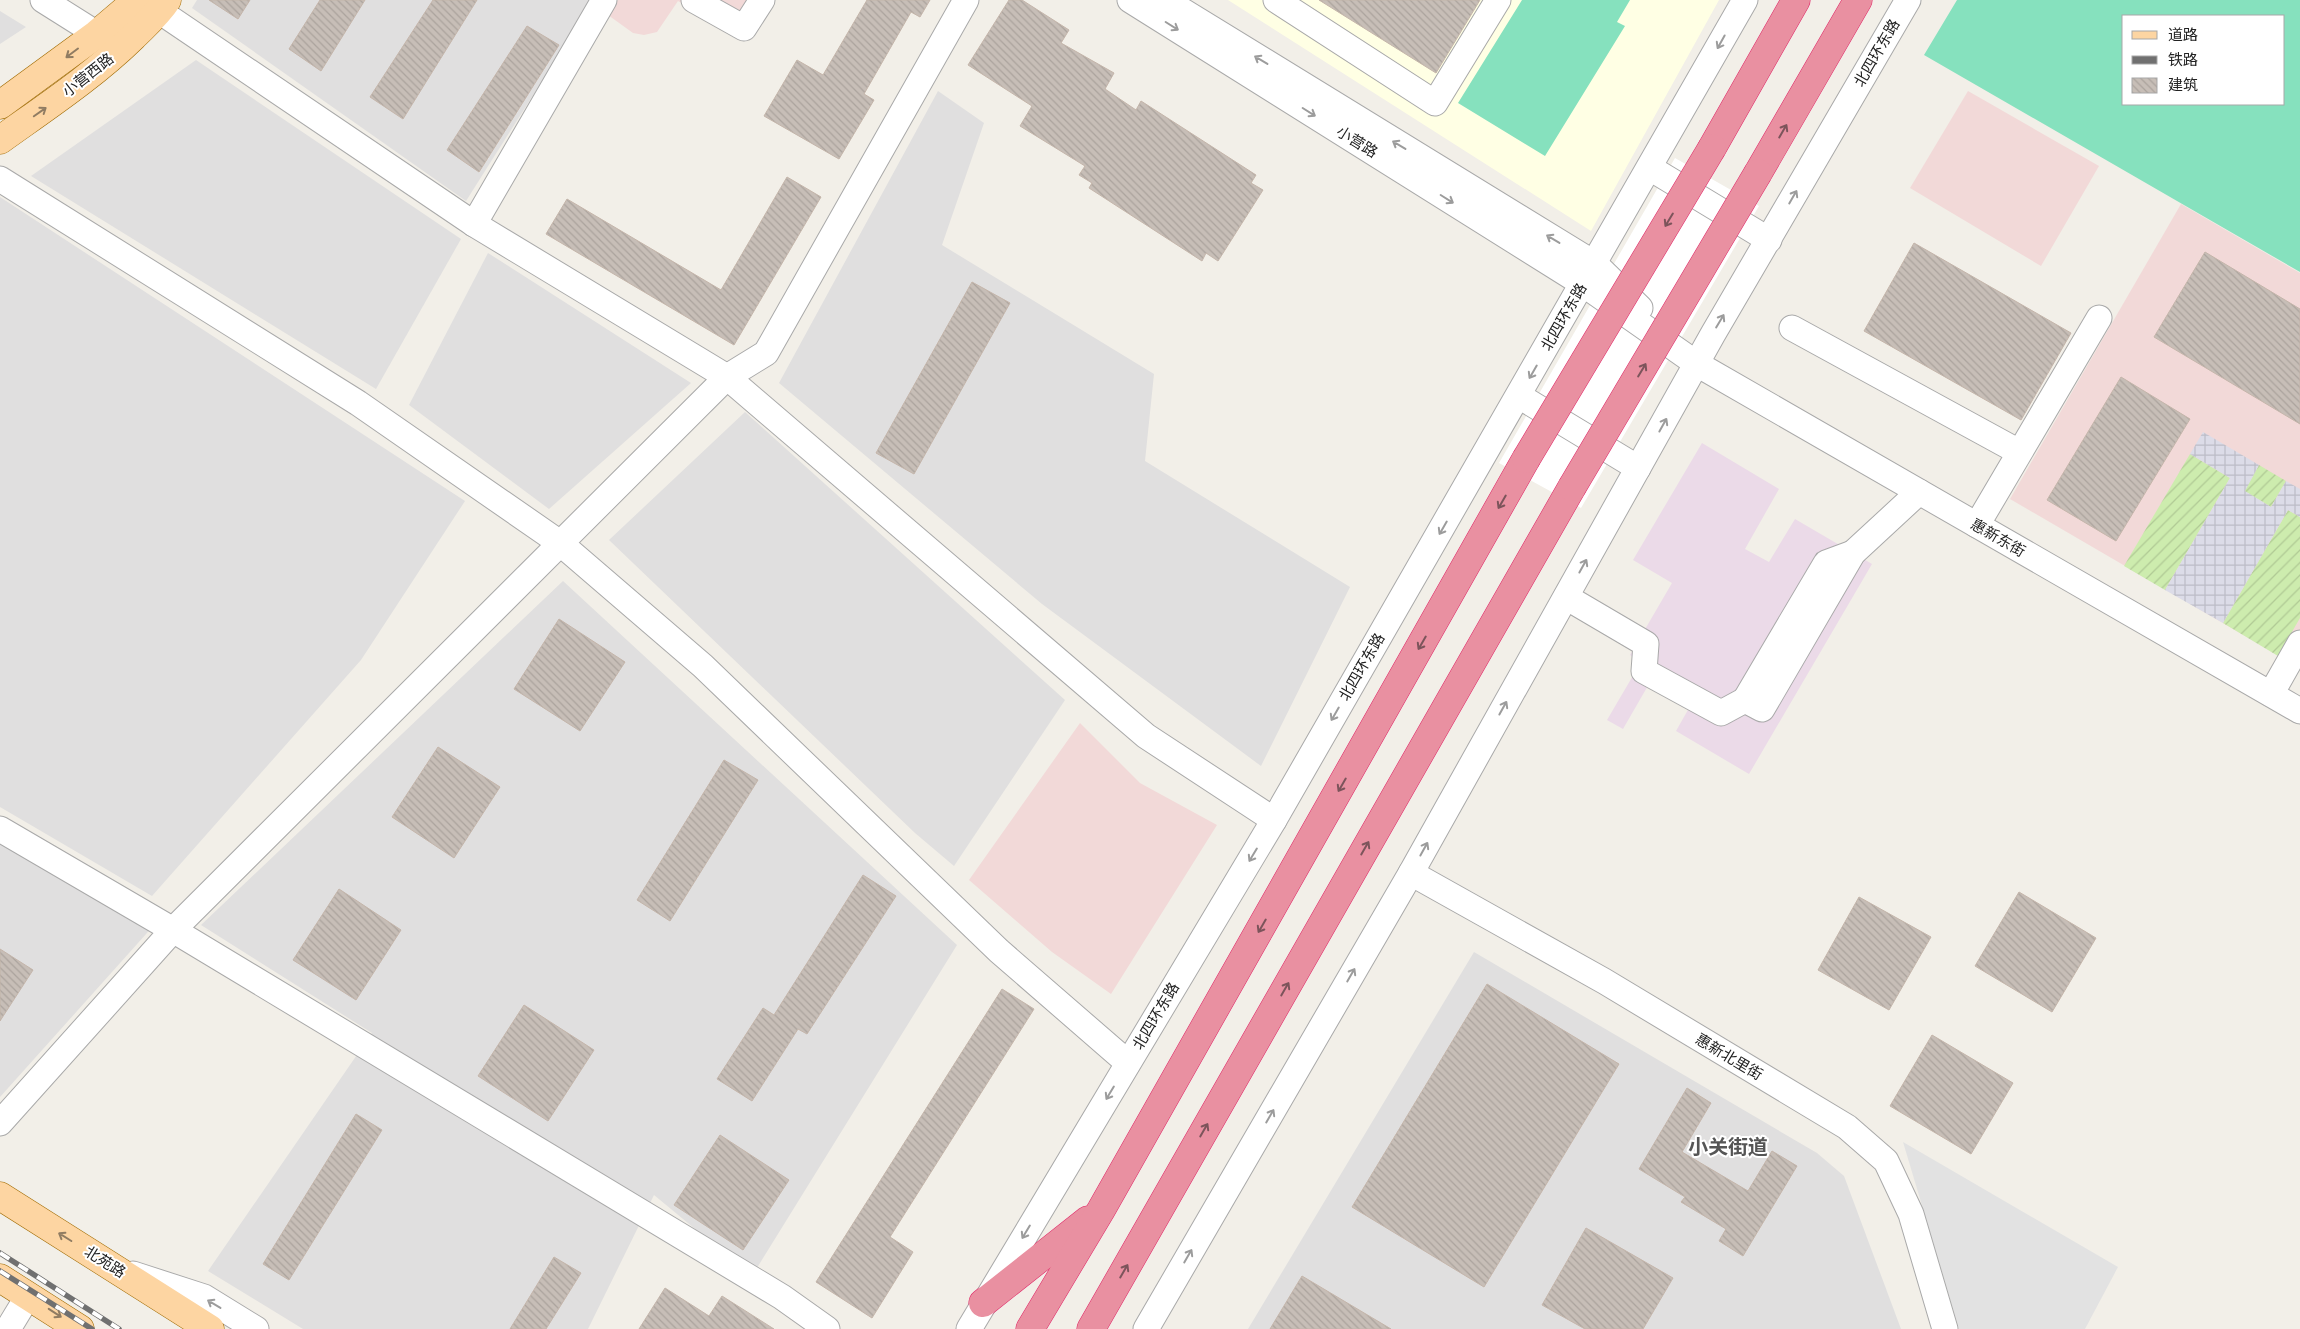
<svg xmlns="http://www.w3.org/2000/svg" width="2300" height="1329" font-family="Jost,'Noto Sans SC',sans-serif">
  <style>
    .residential { fill: #e0dfdf }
    .commercial { fill: #f2d9d8 }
    .industrial { fill: #ebdae8 }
    .education { fill: #ffffe4 }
    .garden { fill: url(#garden-furrows) }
    .pitch { fill: #86e1be; fill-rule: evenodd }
    .parking { fill: #e2e2e2 }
    .plaza { fill: url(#plaza-grid) }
    .pier { fill: #fff }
    .building { fill: url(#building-back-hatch); stroke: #c4b5aa }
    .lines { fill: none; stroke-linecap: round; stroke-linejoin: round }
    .minor-casing { stroke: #a9a9a9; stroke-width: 27 }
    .major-casing { stroke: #9f6a00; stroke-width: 29 }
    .highway-casing { stroke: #df2667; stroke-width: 29 }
    .minor { stroke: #fff; stroke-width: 25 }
    .major { stroke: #fdd5a2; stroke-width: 28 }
    .highway { stroke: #e990a1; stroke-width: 28 }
    .rail-casing { stroke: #707070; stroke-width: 5.5 }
    .rail { stroke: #fff; stroke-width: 4; stroke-dasharray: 11; stroke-linecap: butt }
    .highway-bridge-casing { stroke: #df2667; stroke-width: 29; stroke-linecap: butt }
    .highway-bridge { stroke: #e990a1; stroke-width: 28 }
    .oneway { stroke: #9c9c9c }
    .oneway2 { stroke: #907c62 }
    .oneway3 { stroke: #7c545b }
    .labels { text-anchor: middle; stroke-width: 4; stroke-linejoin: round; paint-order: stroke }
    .street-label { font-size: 15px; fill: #222; stroke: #fff }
    .district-label { font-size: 20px; font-weight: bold; fill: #555; stroke: #fff }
  </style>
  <defs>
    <pattern id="garden-furrows" width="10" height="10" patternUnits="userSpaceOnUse" patternTransform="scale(1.25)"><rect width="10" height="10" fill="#cdecae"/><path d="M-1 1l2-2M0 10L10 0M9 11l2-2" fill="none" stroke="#b0ca95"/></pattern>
    <pattern id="plaza-grid" width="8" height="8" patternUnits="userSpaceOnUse" patternTransform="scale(1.25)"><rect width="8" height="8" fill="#dcdce8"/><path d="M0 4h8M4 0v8" fill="none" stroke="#bcbcc7"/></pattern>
    <pattern id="building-back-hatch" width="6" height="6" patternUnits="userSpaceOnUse" patternTransform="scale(1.25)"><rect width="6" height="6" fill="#c7beb7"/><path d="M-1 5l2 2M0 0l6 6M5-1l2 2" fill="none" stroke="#aba39d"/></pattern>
  </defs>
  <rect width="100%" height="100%" fill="#f2efe8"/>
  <g class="residential">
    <polygon points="197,0 591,0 568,40 466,201 192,8"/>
    <polygon points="0,11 26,27 0,44"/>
    <polygon points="196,60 461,239 376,389 31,176"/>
    <polygon points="938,91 984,123 942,245 1154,374 1145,461 1350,587 1261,766 1042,604 779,383"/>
    <polygon points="0,197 465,501 361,660 152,896 0,807"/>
    <polygon points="488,253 691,383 549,509 409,405"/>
    <polygon points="745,412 1065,700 954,866 915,833 609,540"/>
    <polygon points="563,581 957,945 752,1276 654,1195 588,1329 303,1329 208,1271 372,1033 201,925"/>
    <polygon points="0,839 155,924 0,1097"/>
    <polygon points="1474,952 1817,1153 1844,1176 1901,1329 1248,1329"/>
  </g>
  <g class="commercial">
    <polygon points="618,0 769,0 737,35 678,1 657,32 644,35 633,33 608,15"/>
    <polygon points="1968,91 2099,166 2041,266 1910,188"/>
    <polygon points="2181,204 2300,273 2300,668 2010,499"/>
    <polygon points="1080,723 1140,783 1217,825 1111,994 1052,952 969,880"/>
  </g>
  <polygon class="industrial" points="1702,443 1779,489 1745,549 1769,562 1795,519 1872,564 1749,774 1676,731 1693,701 1653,677 1623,729 1607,720 1641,662 1630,655 1672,583 1633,560"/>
  <polygon class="education" points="1228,0 1719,0 1591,231"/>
  <g class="garden">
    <polygon points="2190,454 2230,478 2165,590 2124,566"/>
    <polygon points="2259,465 2286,481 2271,507 2244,491"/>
    <polygon points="2288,510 2300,517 2300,618 2278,656 2223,623"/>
  </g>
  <g class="pitch">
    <polygon points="1522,0 1630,0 1617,22 1625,26 1545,156 1458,103"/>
    <path d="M 1957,0 L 2300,0 L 2300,272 L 1924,55 ZM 2124,16 L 2284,16 L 2284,104 L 2124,104 Z"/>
  </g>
  <polygon class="parking" points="1903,1142 2118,1267 2085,1329 1959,1329"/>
  <polygon class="plaza" points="2203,432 2259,465 2245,491 2271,507 2286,481 2300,489 2300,517 2288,510 2223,623 2165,590 2230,478 2190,454"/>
  <polygon class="pier" points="1675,158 1759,206 1581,508 1499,463"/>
  <g class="building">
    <polygon points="209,0 250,0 238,19"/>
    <polygon points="320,0 365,0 321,71 289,49"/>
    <polygon points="433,0 477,0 403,119 370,97"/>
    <polygon points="867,0 930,0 920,17 911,12 864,94 874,100 839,159 764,116 797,60 823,75"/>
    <polygon points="1009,0 1022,0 1069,30 1061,43 1114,73 1105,89 1136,110 1141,101 1256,175 1251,183 1263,190 1218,261 1206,253 1202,261 1089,188 1092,183 1079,175 1085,166 1020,126 1032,106 968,65"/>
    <polygon points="1319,0 1480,0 1436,73"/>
    <polygon points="527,26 559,45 479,172 447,150"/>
    <polygon points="787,177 821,197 734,345 546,234 567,199 721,290"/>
    <polygon points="1914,243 2071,333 2021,420 1864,331"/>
    <polygon points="2205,252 2300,309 2300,424 2154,337"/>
    <polygon points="972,282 1010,303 914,474 876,453"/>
    <polygon points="2121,377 2190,419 2116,541 2047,500"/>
    <polygon points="559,619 625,662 580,731 514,689"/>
    <polygon points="438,747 500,787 454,858 392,817"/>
    <polygon points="724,760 758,780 670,921 637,900"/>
    <polygon points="863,875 896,896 807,1034 798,1029 752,1101 717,1079 763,1008 774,1015"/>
    <polygon points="339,889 401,930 356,1000 293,960"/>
    <polygon points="2019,892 2096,938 2052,1012 1975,966"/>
    <polygon points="1859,897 1931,937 1889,1010 1818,970"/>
    <polygon points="0,949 33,970 0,1021"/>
    <polygon points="1487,984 1619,1064 1484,1287 1352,1207"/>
    <polygon points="1002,989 1034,1009 890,1237 913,1252 872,1318 816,1282"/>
    <polygon points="524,1005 594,1050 548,1121 478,1076"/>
    <polygon points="1932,1035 2013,1083 1971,1154 1890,1106"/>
    <polygon points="1687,1088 1711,1103 1682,1152 1748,1191 1772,1151 1797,1166 1743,1256 1719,1241 1726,1229 1681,1202 1685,1197 1639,1169"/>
    <polygon points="356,1114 382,1130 289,1280 263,1264"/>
    <polygon points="720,1135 789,1180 743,1250 674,1205"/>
    <polygon points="1586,1228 1673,1278 1643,1329 1585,1329 1542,1305"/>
    <polygon points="554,1257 581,1273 546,1329 510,1329"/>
    <polygon points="1302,1276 1391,1329 1270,1329"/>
    <polygon points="665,1288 709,1316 722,1296 774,1329 639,1329"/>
  </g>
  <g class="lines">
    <defs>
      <g id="minor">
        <polyline points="43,0 97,34"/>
        <polyline points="143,0 474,224 727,377 1146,736 1274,820"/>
        <polyline points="694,0 744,28 762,0"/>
        <polyline points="1130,0 1583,284 1697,364 2300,711"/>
        <polyline points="1165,0 1595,264 1640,308"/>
        <polyline points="1276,0 1435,103 1498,0"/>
        <polyline points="1650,168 1769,240"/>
        <polyline points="0,179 358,403 560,543 703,666 999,951 1128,1063"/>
        <polyline points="474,224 604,0"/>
        <polyline points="1792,328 2019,452"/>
        <polyline points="1519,396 1638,468"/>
        <polyline points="1977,525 2099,318"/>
        <polyline points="1566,597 1646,644 1644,671 1721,713 1745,700 1762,709 1853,553 1919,492"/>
        <polyline points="2271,694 2300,643"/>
        <polyline points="1745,700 1826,563 1853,553"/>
        <polyline points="0,829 173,930 782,1297 827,1329"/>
        <polyline points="1411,873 1604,981 1847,1127 1886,1161 1911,1214 1945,1329"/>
        <polyline points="0,1123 173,930 727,377 766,353 966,0"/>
        <polyline points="133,1274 204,1297 256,1329"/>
        <polyline points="8,1329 28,1296"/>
        <polyline points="969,1329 1274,820 1745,0"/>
        <polyline points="1146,1329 1411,873 1713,334 1908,0"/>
      </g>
      <g id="major">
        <polyline points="0,105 97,34 137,0"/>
        <path d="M 0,140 C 46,107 93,76 133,37 C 145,25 158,14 167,0"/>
        <polyline points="0,1196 210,1329"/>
        <polyline points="0,1278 80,1329"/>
      </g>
      <g id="highway">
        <polyline points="1712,148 1796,0"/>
        <polyline points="1758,173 1858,0"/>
        <polyline points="983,1303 1088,1220"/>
        <polyline points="1030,1329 1101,1210 1526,459"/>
        <polyline points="1091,1329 1572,487"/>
      </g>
    </defs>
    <use href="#minor" class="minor-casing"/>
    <use href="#major" class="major-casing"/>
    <use href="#highway" class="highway-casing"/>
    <use href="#minor" class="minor"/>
    <use href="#major" class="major"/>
    <use href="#highway" class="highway"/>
    <defs>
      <g id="rail">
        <polyline points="0,1253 119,1329"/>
        <polyline points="0,1271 92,1329"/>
      </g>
    </defs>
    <use href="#rail" class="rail-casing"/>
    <use href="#rail" class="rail"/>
    <defs>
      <g id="highway-bridge">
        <polyline points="1526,459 1712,148"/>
        <polyline points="1572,487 1758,173"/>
      </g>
    </defs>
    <use href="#highway-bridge" class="highway-bridge-casing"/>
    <use href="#highway-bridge" class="highway-bridge"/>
  </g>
  <defs><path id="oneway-shaft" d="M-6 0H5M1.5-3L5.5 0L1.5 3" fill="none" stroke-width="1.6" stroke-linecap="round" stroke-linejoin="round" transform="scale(1.25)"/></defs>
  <g class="oneway">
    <use href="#oneway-shaft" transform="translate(1172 26) rotate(32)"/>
    <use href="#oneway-shaft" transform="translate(1721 42) rotate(119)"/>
    <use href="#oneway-shaft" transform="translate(1261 60) rotate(-149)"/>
    <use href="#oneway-shaft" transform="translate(1309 112) rotate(32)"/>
    <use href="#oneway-shaft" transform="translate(1399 145) rotate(-149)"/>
    <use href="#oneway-shaft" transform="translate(1793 197) rotate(-60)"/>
    <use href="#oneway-shaft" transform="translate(1447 199) rotate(32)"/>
    <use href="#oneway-shaft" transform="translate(1553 239) rotate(-149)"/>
    <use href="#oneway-shaft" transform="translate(1720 321) rotate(-59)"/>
    <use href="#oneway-shaft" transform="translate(1533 372) rotate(120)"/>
    <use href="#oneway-shaft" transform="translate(1663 425) rotate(-61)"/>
    <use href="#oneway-shaft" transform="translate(1443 528) rotate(120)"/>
    <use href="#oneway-shaft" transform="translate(1583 566) rotate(-61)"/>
    <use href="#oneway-shaft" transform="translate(1503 708) rotate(-61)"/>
    <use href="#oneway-shaft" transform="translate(1335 714) rotate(120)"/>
    <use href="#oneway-shaft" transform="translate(1424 849) rotate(-61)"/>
    <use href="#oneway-shaft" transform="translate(1253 855) rotate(121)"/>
    <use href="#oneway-shaft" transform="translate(1351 975) rotate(-60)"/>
    <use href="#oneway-shaft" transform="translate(1110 1093) rotate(121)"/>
    <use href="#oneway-shaft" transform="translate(1270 1116) rotate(-60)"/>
    <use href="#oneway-shaft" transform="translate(1026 1232) rotate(121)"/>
    <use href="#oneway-shaft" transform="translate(1188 1256) rotate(-60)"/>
    <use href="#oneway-shaft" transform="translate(214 1304) rotate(-149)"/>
  </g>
  <g class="oneway2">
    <use href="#oneway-shaft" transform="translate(72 53) rotate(143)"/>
    <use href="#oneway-shaft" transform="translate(40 112) rotate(-35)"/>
    <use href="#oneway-shaft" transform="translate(65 1237) rotate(-148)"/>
    <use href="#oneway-shaft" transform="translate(55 1313) rotate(33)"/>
  </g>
  <g class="oneway3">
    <use href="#oneway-shaft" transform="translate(1783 131) rotate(-60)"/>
    <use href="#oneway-shaft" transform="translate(1669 220) rotate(121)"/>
    <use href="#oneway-shaft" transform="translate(1642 370) rotate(-59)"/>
    <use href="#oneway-shaft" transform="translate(1502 502) rotate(120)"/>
    <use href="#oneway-shaft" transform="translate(1422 643) rotate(120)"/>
    <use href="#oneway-shaft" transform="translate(1342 785) rotate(120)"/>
    <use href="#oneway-shaft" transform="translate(1365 848) rotate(-60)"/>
    <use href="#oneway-shaft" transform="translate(1262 926) rotate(120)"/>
    <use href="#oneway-shaft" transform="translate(1285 989) rotate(-60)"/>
    <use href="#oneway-shaft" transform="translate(1204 1130) rotate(-60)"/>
    <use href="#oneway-shaft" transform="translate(1124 1271) rotate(-60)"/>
  </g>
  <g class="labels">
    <g class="street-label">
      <text transform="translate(1877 53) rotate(-60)" y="5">北四环东路</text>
      <text transform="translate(88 75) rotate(-38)" y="5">小营西路</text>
      <text transform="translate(1357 142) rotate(32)" y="5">小营路</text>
      <text transform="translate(1564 317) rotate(-60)" y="5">北四环东路</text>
      <text transform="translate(1998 538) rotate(30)" y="5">惠新东街</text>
      <text transform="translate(1362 667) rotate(-60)" y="5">北四环东路</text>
      <text transform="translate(1156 1016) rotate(-59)" y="5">北四环东路</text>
      <text transform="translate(1729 1057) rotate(31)" y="5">惠新北里街</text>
      <text transform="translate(105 1262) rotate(32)" y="5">北苑路</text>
    </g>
    <g class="district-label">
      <text x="1728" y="1154">小关街道</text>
    </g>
  </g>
  <rect x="2122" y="15" width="162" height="90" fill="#ffffff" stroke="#a7a7a7"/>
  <rect x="2132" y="31" width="25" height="8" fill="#fdd5a2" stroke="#a7a7a7"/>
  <text x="2168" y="40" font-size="15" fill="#222222">道路</text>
  <rect x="2132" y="56" width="25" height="8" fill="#707070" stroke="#a7a7a7"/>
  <text x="2168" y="65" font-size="15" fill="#222222">铁路</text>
  <rect x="2132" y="78" width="25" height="15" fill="url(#building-back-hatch)" stroke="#a7a7a7"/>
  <text x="2168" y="90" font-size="15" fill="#222222">建筑</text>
</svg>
